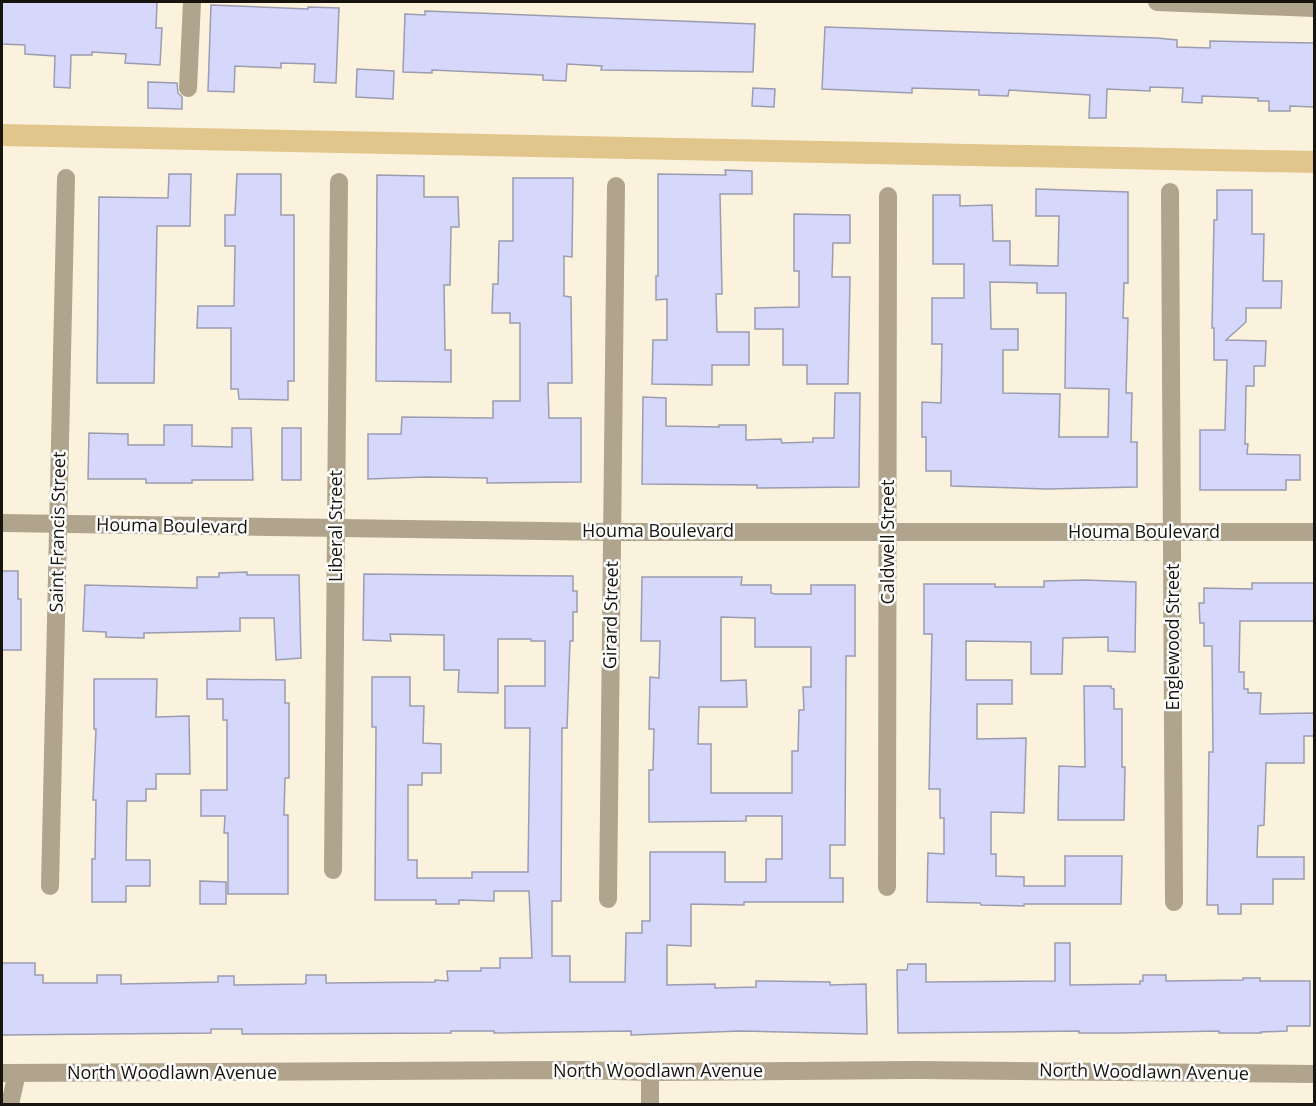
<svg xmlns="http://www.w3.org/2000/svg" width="1316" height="1106" font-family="'Open Sans',sans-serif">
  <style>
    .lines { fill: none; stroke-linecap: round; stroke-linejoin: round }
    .canal { stroke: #e1c68c; stroke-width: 22 }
    .building { fill: #d6d8fb; stroke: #9b9cb0; stroke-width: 1.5; fill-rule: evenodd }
    .street { stroke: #b0a48c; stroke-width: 18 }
    .labels { text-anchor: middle; stroke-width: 5; stroke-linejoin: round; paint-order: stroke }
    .street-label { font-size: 18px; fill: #17140d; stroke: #fff }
  </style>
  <rect width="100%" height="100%" fill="#fbf2dd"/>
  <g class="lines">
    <polyline class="canal" points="2,135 1314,162"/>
  </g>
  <g class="building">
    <polygon points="2,2 157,2 156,28 162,28 160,65 125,63 126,54 92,52 92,55 71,55 70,88 54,87 55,56 25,54 25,45 2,44"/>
    <polygon points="211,5 308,9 308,7 339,8 336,83 314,82 315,64 281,63 281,68 235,66 234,92 208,91"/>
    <polygon points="425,11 755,24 753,72 601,70 602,66 567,64 566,81 543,80 543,75 432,70 432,73 403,72 405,14 425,15"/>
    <polygon points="825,27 1157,38 1177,40 1177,47 1210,48 1210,41 1314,43 1314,107 1290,106 1290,111 1269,111 1269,101 1258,101 1258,98 1202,96 1202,103 1182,102 1183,88 1150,87 1150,91 1107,89 1106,118 1089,118 1090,95 1009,90 1008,96 979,95 979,90 912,88 912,93 822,89"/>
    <polygon points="357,69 394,71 393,99 356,97"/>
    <polygon points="148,82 177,83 178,93 182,97 182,109 148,108"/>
    <polygon points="753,88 775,89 774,107 752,106"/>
    <polygon points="725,170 752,171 752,194 720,194 722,294 716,294 717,332 749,332 749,365 712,365 712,385 652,384 653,340 667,340 667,299 656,300 656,276 658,276 658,174 726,175"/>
    <polygon points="169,174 191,174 190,226 157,226 154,383 97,383 99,197 168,198"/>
    <polygon points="237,174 281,174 281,215 294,215 294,381 288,381 288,400 239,399 238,389 231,389 231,328 197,328 198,306 234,306 235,246 225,246 225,215 235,215"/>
    <polygon points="377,175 424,176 424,197 458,197 459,227 451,227 450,285 444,285 445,350 451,350 451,382 376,381"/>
    <polygon points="513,178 573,178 572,257 564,256 564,296 571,297 572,383 548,383 549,418 581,418 581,482 487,483 487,478 426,477 368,479 368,434 401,434 402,417 493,418 493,401 520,401 520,323 510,323 510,313 492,313 493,284 498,284 499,241 513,241"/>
    <path d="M 1036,189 L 1128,192 L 1128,283 L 1124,283 L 1123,318 L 1128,318 L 1126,393 L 1132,393 L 1131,442 L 1137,442 L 1137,487 L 1047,489 L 951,486 L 951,471 L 926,471 L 926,437 L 922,437 L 922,402 L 941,403 L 942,344 L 932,344 L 932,298 L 964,298 L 964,264 L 933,264 L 933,195 L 960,195 L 960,206 L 992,205 L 993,241 L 1010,241 L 1010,265 L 1058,266 L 1059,216 L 1036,216 ZM 990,282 L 1037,283 L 1037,293 L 1066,293 L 1065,388 L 1109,389 L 1108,437 L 1059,437 L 1060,394 L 1003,393 L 1003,350 L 1018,350 L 1018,329 L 991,329 Z"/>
    <polygon points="1217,190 1252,190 1252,234 1264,234 1263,281 1282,281 1281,308 1246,308 1246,322 1226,340 1266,341 1265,366 1254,366 1254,386 1246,386 1245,444 1248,444 1247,454 1300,455 1300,480 1286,480 1286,490 1200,490 1200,430 1225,430 1227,360 1214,360 1214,328 1212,328 1214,220 1217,220"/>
    <polygon points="794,214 850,215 850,243 833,243 832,277 850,277 848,384 807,384 807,365 783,365 783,329 755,329 755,308 799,307 799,271 794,271"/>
    <polygon points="835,393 860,393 859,487 757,488 757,485 642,484 643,397 666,398 666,426 719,427 719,425 746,425 746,440 781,439 782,443 813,442 813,438 834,438"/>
    <polygon points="164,425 192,425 192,446 232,447 232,428 251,428 253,480 192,480 192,483 146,483 146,479 88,479 89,433 128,434 128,445 164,445"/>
    <rect x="282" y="428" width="19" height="52"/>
    <polygon points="2,571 18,571 18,599 21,599 21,650 2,650"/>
    <polygon points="247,572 247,575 299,575 301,658 276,660 274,618 240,618 240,631 144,633 144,638 106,637 106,632 83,631 85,585 197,588 197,577 219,577 219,573"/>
    <path d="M 364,574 L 573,576 L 573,591 L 577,591 L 577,612 L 573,612 L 573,641 L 570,641 L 567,728 L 562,728 L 561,901 L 552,901 L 552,956 L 570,956 L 570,982 L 625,982 L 626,933 L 642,933 L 642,921 L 650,921 L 650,852 L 725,852 L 725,882 L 766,882 L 766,859 L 782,859 L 782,816 L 746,816 L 746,821 L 649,822 L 649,770 L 653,770 L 654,729 L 649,729 L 650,677 L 659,678 L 660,641 L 641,641 L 642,577 L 742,577 L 741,585 L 771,585 L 771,593 L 775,594 L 811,594 L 811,585 L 855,585 L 855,656 L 846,656 L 845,845 L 830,845 L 830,878 L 843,878 L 843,902 L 744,902 L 744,905 L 691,904 L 691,946 L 667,945 L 667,985 L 715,984 L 715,988 L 756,987 L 756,981 L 830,982 L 830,985 L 866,984 L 867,1034 L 741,1031 L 631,1035 L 631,1031 L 494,1033 L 494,1031 L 451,1031 L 451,1033 L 242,1034 L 242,1029 L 211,1029 L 211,1033 L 2,1035 L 2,963 L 35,963 L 35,975 L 43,975 L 43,983 L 97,983 L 97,975 L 121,975 L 121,984 L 218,982 L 218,976 L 234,976 L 234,985 L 304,984 L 306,983 L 306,975 L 326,975 L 326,983 L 435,982 L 435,980 L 448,981 L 447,971 L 481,971 L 481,968 L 500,968 L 500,958 L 532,958 L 529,891 L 494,891 L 494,901 L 459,900 L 459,904 L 436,904 L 436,900 L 375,900 L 376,727 L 372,727 L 372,677 L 410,677 L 410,706 L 424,706 L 423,743 L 441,744 L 441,773 L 422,773 L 422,785 L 408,785 L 408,860 L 417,860 L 417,878 L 472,878 L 472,872 L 528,872 L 530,728 L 505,728 L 505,686 L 545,686 L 545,641 L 531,641 L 531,639 L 498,639 L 498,693 L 458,692 L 459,670 L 444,670 L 444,635 L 390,634 L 391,641 L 363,640 ZM 721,617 L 755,618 L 755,647 L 811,647 L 811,687 L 803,687 L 804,710 L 799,710 L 798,751 L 792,751 L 792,793 L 711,793 L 711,744 L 698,744 L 699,707 L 747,707 L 746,680 L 721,681 Z"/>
    <polygon points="1086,580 1136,582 1135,652 1108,651 1108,637 1063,638 1062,674 1031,674 1031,642 966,641 966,680 1012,680 1012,704 977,704 977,739 1026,738 1024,813 991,812 991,854 996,854 996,876 1024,877 1024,886 1065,886 1065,856 1122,856 1121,904 1024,904 1024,906 981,905 980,903 927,902 928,853 944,854 944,818 940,818 940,789 929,789 932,634 924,634 924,584 995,584 995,587 1044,587 1044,581"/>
    <polygon points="1252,583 1314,583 1314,621 1240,621 1239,672 1244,672 1244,689 1248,689 1248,693 1261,693 1260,714 1314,713 1314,736 1304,736 1304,763 1266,763 1264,825 1258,826 1257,857 1304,857 1304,879 1273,879 1273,904 1241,904 1241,914 1218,914 1218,905 1207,905 1209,752 1213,752 1212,646 1204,646 1204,623 1200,623 1199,603 1204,603 1204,588 1252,589"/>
    <polygon points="94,679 157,679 156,717 189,716 190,774 156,774 156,789 146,789 146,801 127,801 126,860 150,860 150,886 126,886 126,902 92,902 92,859 95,859 96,800 93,800 96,729 94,729"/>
    <polygon points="207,679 285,680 285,703 289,703 289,778 285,778 284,815 288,815 288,894 228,894 228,833 224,833 225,816 201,816 201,790 227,790 227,720 223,720 223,699 207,699"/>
    <polygon points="1084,686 1111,686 1111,688 1114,689 1114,709 1122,709 1122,767 1125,767 1124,820 1058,820 1059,766 1085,767"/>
    <polygon points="200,881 226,882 226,904 200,904"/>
    <polygon points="1055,943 1070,943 1070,985 1140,984 1140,981 1143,981 1143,975 1166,975 1166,981 1243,980 1243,978 1260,978 1260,981 1310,981 1310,1026 1287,1026 1287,1031 1261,1032 1261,1033 1219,1033 1219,1031 1119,1033 1079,1033 1079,1031 898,1033 897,970 907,970 908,964 926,964 926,982 1055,981"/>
  </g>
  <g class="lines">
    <g class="street">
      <polyline points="1157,2 1314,8"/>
      <polyline points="188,88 192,2"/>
      <polyline points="1170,192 1174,902"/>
      <polyline points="2,523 612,532 1314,532"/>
      <polyline points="333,870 339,182"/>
      <polyline points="50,886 66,178"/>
      <polyline points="887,887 888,196"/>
      <polyline points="608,899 616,186"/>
      <polyline points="2,1073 578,1070 650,1072 914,1070 1314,1074"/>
      <polyline points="10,1104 17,1073"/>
      <polyline points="650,1104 650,1072"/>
    </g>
  </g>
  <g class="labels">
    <g class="street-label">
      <text transform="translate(172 526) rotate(1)" y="6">Houma Boulevard</text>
      <text transform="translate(336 526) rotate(-90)" y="6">Liberal Street</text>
      <text x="658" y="537">Houma Boulevard</text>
      <text transform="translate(58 532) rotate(-89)" y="6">Saint Francis Street</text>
      <text x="1144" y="538">Houma Boulevard</text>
      <text transform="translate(888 542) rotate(-90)" y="6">Caldwell Street</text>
      <text transform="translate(611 615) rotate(-89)" y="6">Girard Street</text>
      <text transform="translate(1173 637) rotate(-90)" y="6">Englewood Street</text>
      <text x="658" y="1077">North Woodlawn Avenue</text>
      <text transform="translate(1144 1072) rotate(1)" y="6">North Woodlawn Avenue</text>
      <text x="172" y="1079">North Woodlawn Avenue</text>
    </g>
  </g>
  <rect width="1316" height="1106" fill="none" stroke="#17140d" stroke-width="6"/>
</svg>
